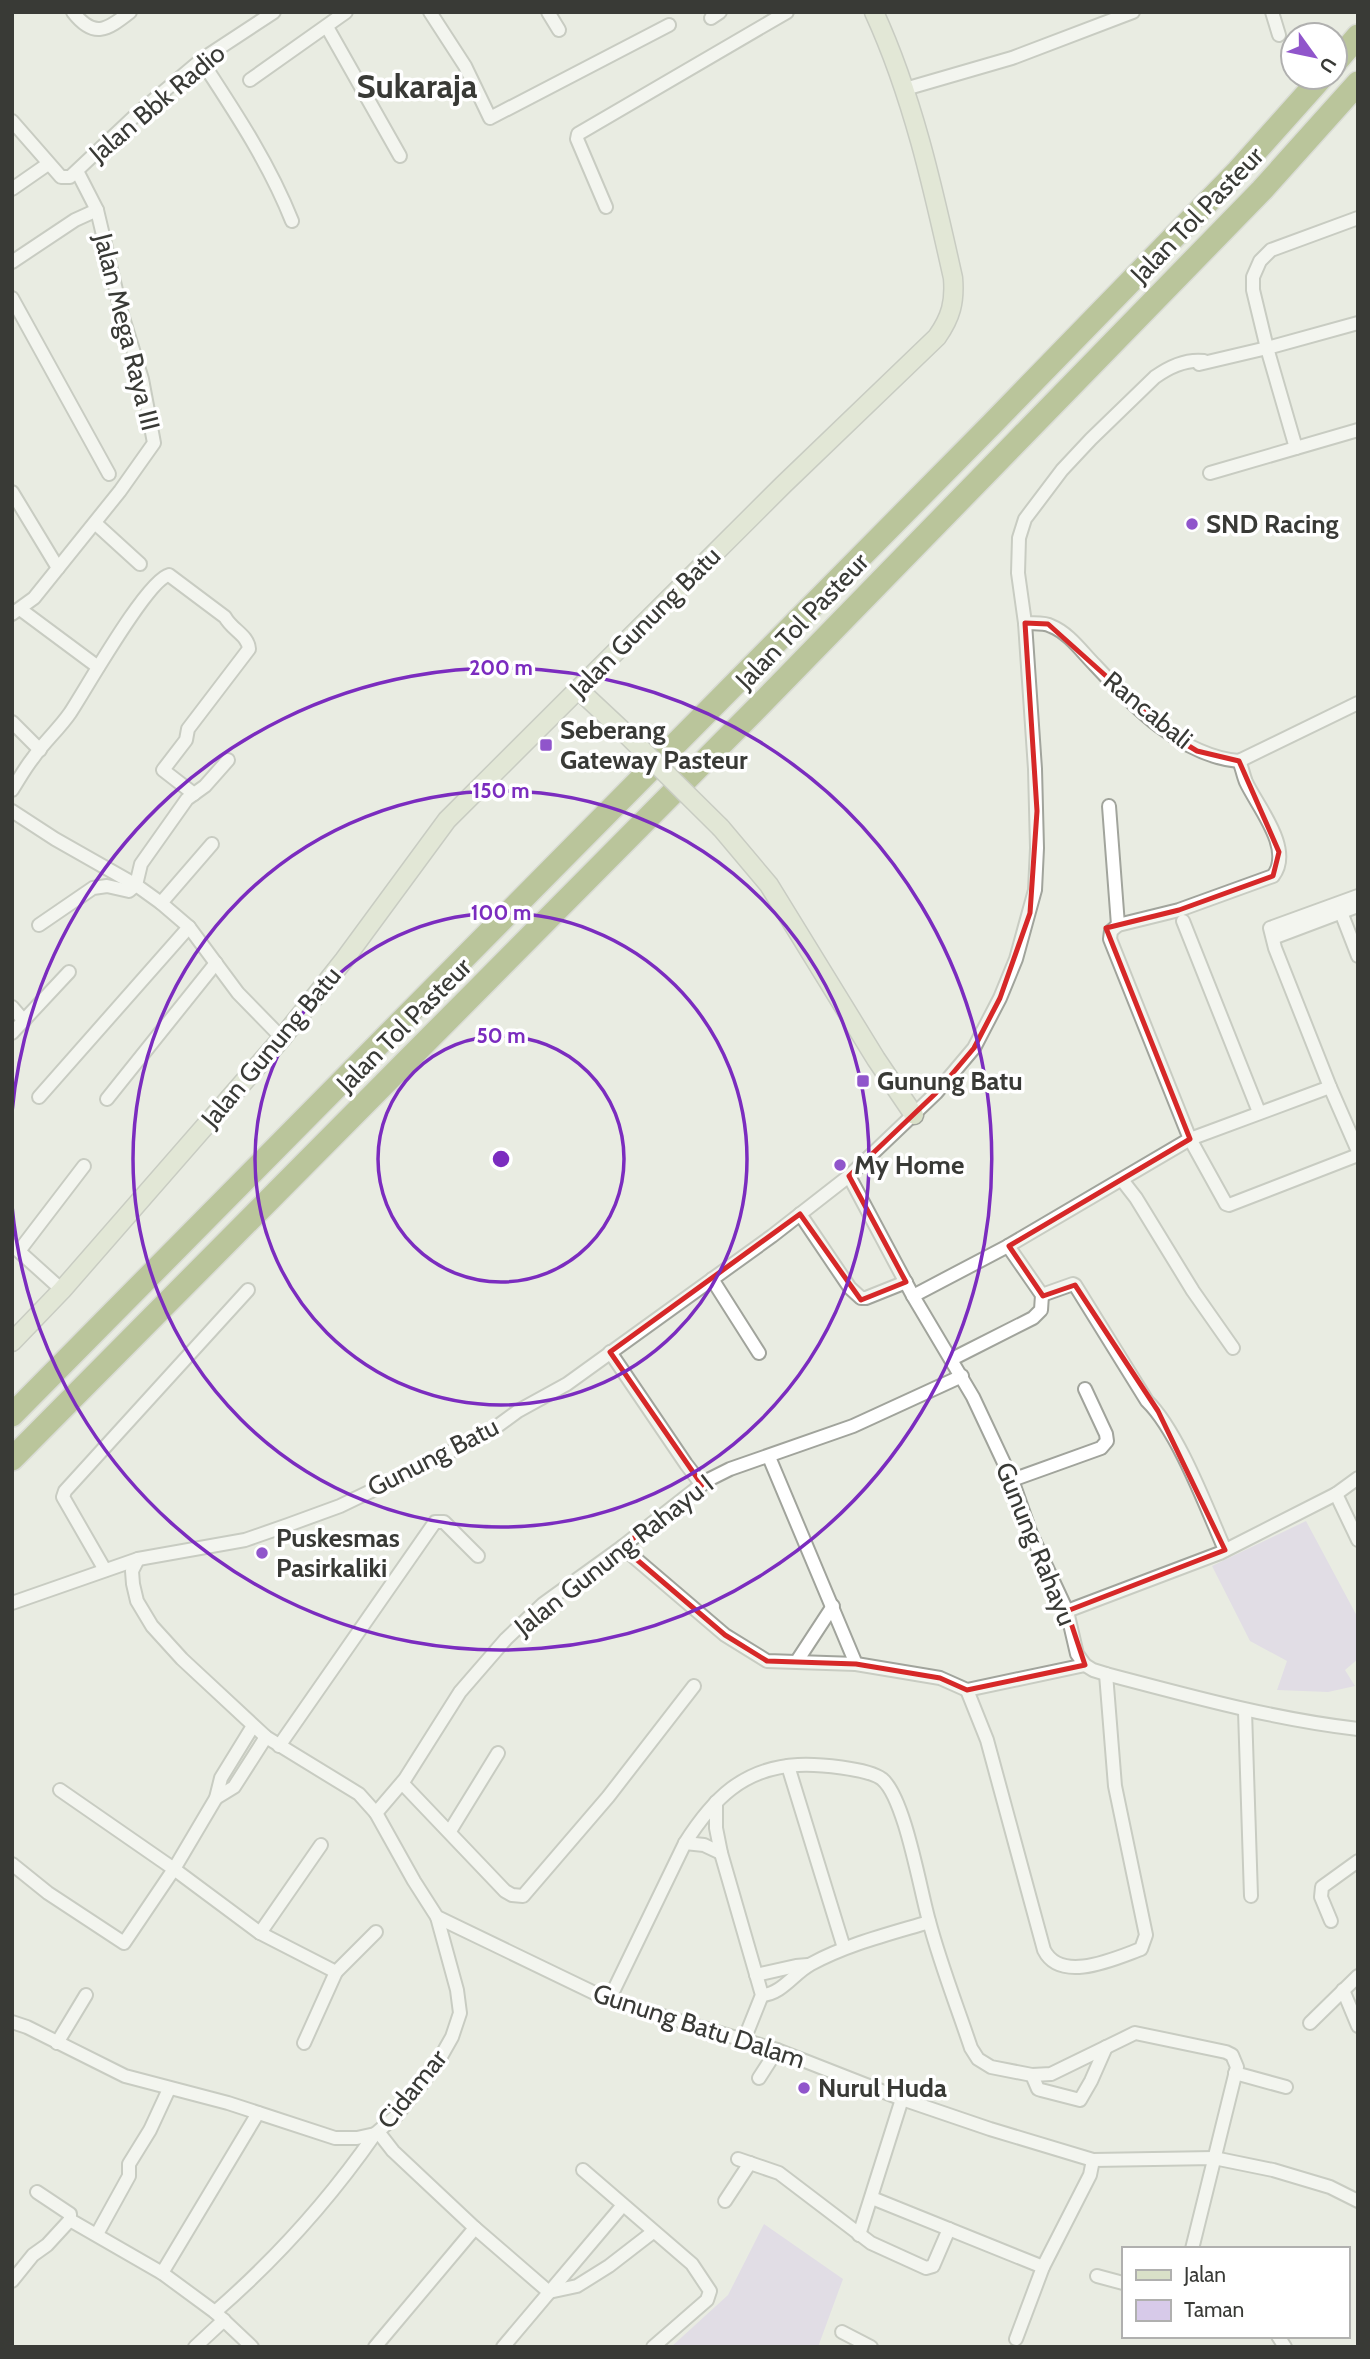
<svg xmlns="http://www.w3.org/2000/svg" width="1370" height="2359" font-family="Cabin,sans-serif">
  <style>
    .green { fill: #d7cae9 }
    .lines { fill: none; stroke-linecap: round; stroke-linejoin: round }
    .street-casing { stroke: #a1a49c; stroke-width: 16 }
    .secondary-casing { stroke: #a1a49c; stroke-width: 21 }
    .highway-casing { stroke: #c8c8c7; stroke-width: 26 }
    .street { stroke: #fff; stroke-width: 12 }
    .secondary { stroke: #d9e0c8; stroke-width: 18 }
    .highway { stroke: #819646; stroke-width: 23 }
    .secondary-bridge-casing { stroke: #a1a49c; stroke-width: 21; stroke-linecap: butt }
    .secondary-bridge { stroke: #d9e0c8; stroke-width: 18 }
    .marked { fill: none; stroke: #d62828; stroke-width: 5; stroke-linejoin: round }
    .ring { fill: none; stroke: #7b2cbf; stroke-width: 3.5 }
    .poi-dot { fill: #9055cb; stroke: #fff; stroke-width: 2.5 }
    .labels { text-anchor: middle; stroke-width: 7; stroke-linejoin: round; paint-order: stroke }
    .street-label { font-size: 26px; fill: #393a36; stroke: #fff }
    .poi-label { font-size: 26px; font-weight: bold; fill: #393a36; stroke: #fff; text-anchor: start }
    .district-label { font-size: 33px; font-weight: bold; fill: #393a36; stroke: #fff }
    .centre { fill: #7b2cbf; stroke: #fff; stroke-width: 3.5 }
    .ring-label { font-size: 21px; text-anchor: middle; font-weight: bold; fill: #7b2cbf; stroke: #fff; stroke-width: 7; stroke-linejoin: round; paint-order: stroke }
  </style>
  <rect width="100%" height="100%" fill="#e9ece2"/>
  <g class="green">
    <polygon points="1306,1521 1358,1618 1358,1659 1345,1670 1355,1686 1328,1692 1277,1690 1287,1661 1250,1641 1212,1566"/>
    <polygon points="764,2224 843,2279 818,2347 671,2347 728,2295"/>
  </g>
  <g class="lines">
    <defs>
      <g id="street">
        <path d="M 73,12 C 94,39 107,30 130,12"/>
        <polyline points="430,12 465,66 490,118 669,25"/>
        <polyline points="548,12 559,30"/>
        <polyline points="1272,12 1279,35"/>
        <polyline points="711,18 720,12"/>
        <polyline points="327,27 400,156"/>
        <path d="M 201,60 C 235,112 269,163 292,221"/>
        <polyline points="250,80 346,12"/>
        <polyline points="905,89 1012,58 1133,12"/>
        <polyline points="12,121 61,177 70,177 137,114 201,60 274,12"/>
        <polyline points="12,189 48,164"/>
        <polyline points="606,207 577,139 578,134 787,12"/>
        <polyline points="12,262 75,220 97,210"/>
        <polyline points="12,298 109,474"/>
        <polyline points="1199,364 1267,348 1358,323"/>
        <polyline points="1296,448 1267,348 1253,290 1253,277 1260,261 1271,250 1358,218"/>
        <polyline points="1210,473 1358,430"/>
        <polyline points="12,492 58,568"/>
        <polyline points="95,523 140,564"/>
        <polyline points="20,609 98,667"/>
        <polyline points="12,614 34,598 120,491 154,443 142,379 121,311 97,210 77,171"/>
        <path d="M 1025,623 C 1033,624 1044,622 1051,626 C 1069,633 1082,652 1095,665 C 1133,706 1181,756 1239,761 L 1358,703"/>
        <polyline points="12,722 40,750"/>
        <path d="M 1239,761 C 1242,767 1243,775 1246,782 C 1257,806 1294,849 1273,876 L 1179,910 L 1118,925 L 1111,931 L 1110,939 L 1190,1139 L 1226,1204 L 1229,1205 L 1358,1155"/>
        <path d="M 12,790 C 19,779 25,768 33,758 C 44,742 59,729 70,713 C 86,689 147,580 169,575 L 225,617 C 232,630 248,635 249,649 L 188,729 L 186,740 L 163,770 L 194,794"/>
        <polyline points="1109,806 1118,925"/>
        <polyline points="12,811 55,839 136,885 161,903 189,927 238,993 282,1038"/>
        <polyline points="1358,896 1270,928 1275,948 1330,1087 1358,1151"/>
        <polyline points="161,903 212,844"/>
        <polyline points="1339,907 1358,956"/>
        <polyline points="1183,921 1259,1112"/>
        <polyline points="39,925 93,888 107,886 129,891 136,885 141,864 187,799 205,786 228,760"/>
        <polyline points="1273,938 1358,906"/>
        <polyline points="12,1007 24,1021"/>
        <polyline points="12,1033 69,972"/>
        <polyline points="39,1097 189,927"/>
        <polyline points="107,1099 216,963"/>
        <path d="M 849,1176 L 913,1296 L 973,1397 L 1012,1480 L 1031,1534 L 1067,1611 L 1077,1654 L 1085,1665 L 1093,1670 L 1106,1674 C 1190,1696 1272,1719 1358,1729"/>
        <polyline points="1122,1180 1136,1198 1193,1291 1233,1348"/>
        <polyline points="800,1214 850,1288 861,1298 866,1298 906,1282"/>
        <polyline points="12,1245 62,1290"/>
        <polyline points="19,1251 84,1166"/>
        <polyline points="712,1279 759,1353"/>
        <path d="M 1042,1295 L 1073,1284 L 1075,1285 L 1147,1401 C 1178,1431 1207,1509 1225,1550"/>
        <polyline points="913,1296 1008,1246 1190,1139 1330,1087"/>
        <polyline points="610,1352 686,1464 702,1485"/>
        <polyline points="952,1359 1033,1318 1041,1310 1042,1295 1008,1246"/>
        <polyline points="769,1457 856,1664"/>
        <polyline points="1012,1480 1101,1448 1107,1441 1106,1434 1085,1389"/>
        <polyline points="1336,1494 1358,1540"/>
        <polyline points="622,1547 725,1635 767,1661 856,1664 940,1678 967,1690 1085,1665"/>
        <polyline points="138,1559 132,1571 133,1584 137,1601 152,1626 182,1659 266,1737 359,1794 376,1813 414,1881 437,1917 609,2000 777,2050 902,2099 990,2129 1093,2160 1214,2158 1273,2170 1330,2187 1358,2201"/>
        <polyline points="105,1570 63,1497 65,1491 248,1290"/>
        <path d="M 12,1603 L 138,1559 L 245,1540 L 288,1525 L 340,1506 L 421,1467 L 492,1430 L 518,1411 L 567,1384 L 772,1236 L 849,1176 L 936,1093 L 974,1048 L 1000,998 L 1016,959 L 1035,890 L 1037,848 L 1035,769 L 1025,623 L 1018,573 L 1019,538 L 1025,519 L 1062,470 L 1091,439 L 1155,377 C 1169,367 1187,359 1204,361"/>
        <polyline points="1067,1611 1220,1553 1336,1494 1358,1478"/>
        <polyline points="797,1661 833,1606"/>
        <path d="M 967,1690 L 987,1740 L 1044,1950 C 1061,1984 1116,1958 1141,1949 L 1146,1935 L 1115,1786 L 1106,1674"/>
        <polyline points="1245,1711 1251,1896"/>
        <polyline points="279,1746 435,1522 444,1522 478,1556"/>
        <polyline points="788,1766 844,1948"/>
        <polyline points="402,1783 505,1891 512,1895 523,1896 608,1797 694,1686"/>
        <polyline points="60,1790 174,1869 260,1933 336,1972 376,1932"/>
        <polyline points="216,1798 234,1787 266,1737"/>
        <polyline points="716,1802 716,1828 721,1853 762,1995 748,2030"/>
        <polyline points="376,1813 405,1779 460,1692 506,1639 543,1604 622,1547 706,1481 730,1469 853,1426 962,1376"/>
        <polyline points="450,1831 498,1753"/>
        <polyline points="685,1843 704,1845 721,1853"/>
        <polyline points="12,1864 48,1893 124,1943 174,1869 216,1798 221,1778 253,1726"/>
        <polyline points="1331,1921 1321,1897 1322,1887 1358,1861"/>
        <polyline points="260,1933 321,1845"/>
        <polyline points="756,1975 796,1966 808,1965"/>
        <polyline points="1343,1990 1358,2026"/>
        <path d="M 762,1995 C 782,1994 794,1973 811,1964 C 848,1944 889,1934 929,1922"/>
        <path d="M 609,2000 L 685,1843 C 713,1799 743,1768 798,1765 C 817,1764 867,1768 882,1779 C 905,1798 920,1890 929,1921 C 940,1963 957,2006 971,2048 L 978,2059 L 991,2067 L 1032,2075 L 1051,2074 L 1135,2033 L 1226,2052 L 1232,2055 L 1237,2067 L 1192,2249"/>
        <polyline points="12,2022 27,2027 125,2076 228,2103 335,2138 357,2138 375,2134 396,2116 435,2067 452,2037 460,2013 457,1990 437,1917"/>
        <polyline points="1310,2023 1358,1976"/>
        <polyline points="57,2043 86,1995"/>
        <polyline points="304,2043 336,1972"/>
        <polyline points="1235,2073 1286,2087"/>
        <polyline points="1032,2075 1038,2089 1041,2090 1080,2100 1091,2081 1106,2047"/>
        <polyline points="759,2078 777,2050"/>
        <polyline points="379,2133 393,2151 475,2228 549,2292"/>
        <polyline points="738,2159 779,2173 871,2243 926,2268 933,2266 949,2229"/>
        <polyline points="583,2170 692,2264 710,2291 707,2300 653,2347"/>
        <polyline points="37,2192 70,2214 70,2220 162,2273 215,2312 252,2347"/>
        <polyline points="872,2198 1043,2267"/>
        <polyline points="725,2201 750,2163"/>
        <polyline points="97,2234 129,2176 129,2164 150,2130 169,2089"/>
        <polyline points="859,2235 902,2099"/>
        <polyline points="162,2273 258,2113"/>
        <polyline points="1097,2276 1123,2283"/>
        <polyline points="12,2281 33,2255 47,2245 70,2220"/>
        <polyline points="549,2292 577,2286 609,2266 653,2232"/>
        <path d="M 215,2312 C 276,2259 329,2200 375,2134"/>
        <polyline points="842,2332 871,2347"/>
        <polyline points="1278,2336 1285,2347"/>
        <polyline points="1016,2339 1043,2267 1090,2175 1093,2160"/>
        <polyline points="195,2347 224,2320"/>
        <polyline points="375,2347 475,2228"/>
        <polyline points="503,2347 623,2205"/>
      </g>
      <g id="secondary">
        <polyline points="578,689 624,732"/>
        <polyline points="721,828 769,885 876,1059 914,1115"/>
        <path d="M 12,1342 L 62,1290 L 282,1038 L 344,960 L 447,820 L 783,485 L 937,337 C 951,317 955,302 953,278 C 933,188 913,97 874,12"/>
      </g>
      <g id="highway">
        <polyline points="1335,63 1358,36"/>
        <polyline points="12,1415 992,424 1238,171 1322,77"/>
        <polyline points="12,1459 759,706 1262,190 1358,83"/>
      </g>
    </defs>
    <use href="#street" class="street-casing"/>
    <use href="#secondary" class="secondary-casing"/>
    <use href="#highway" class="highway-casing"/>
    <use href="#street" class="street"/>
    <use href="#secondary" class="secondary"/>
    <use href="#highway" class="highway"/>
    <defs>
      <polyline id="secondary-bridge" points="624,732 721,828"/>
    </defs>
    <use href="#secondary-bridge" class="secondary-bridge-casing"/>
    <use href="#secondary-bridge" class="secondary-bridge"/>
  </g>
  <path d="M0 0H1370V2359H0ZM 1025,623 L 1048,624 L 1174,737 L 1197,751 L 1239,761 L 1279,852 L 1273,876 L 1179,910 L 1106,928 L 1190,1139 L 1009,1246 L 1043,1296 L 1075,1285 L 1158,1411 L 1225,1550 L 1067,1611 L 1085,1665 L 967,1690 L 940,1678 L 856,1664 L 767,1661 L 725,1635 L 622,1547 L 702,1485 L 610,1352 L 800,1214 L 861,1300 L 906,1282 L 849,1176 L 936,1093 L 974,1048 L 1000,998 L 1030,913 L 1037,811 Z" fill="#e9ece2" fill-opacity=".55" fill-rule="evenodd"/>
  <path class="marked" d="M 1025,623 L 1048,624 L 1174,737 L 1197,751 L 1239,761 L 1279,852 L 1273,876 L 1179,910 L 1106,928 L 1190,1139 L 1009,1246 L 1043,1296 L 1075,1285 L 1158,1411 L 1225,1550 L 1067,1611 L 1085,1665 L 967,1690 L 940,1678 L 856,1664 L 767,1661 L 725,1635 L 622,1547 L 702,1485 L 610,1352 L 800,1214 L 861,1300 L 906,1282 L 849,1176 L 936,1093 L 974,1048 L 1000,998 L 1030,913 L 1037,811 Z"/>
  <g class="ring">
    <circle cx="501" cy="1159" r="123"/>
    <circle cx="501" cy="1159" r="246"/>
    <circle cx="501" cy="1159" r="368"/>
    <path d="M12 1112A491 491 0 1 1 12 1206"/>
  </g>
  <g class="poi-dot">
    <circle cx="1192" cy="524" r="7"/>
    <rect x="539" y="738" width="14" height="14" rx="3.5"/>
    <rect x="856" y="1074" width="14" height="14" rx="3.5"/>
    <circle cx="840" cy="1165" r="7"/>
    <circle cx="262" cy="1553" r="7"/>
    <circle cx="804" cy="2088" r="7"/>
  </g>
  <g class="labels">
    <g class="street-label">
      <text transform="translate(157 103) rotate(-40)" y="9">Jalan Bbk Radio</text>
      <text transform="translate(1197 215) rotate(-46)" y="9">Jalan Tol Pasteur</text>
      <text transform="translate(127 332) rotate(76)" y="9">Jalan Mega Raya III</text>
      <text transform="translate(802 621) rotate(-46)" y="9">Jalan Tol Pasteur</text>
      <text transform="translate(645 622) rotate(-45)" y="9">Jalan Gunung Batu</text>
      <text transform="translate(1148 710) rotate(39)" y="9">Rancabali</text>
      <text transform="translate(404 1025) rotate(-45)" y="9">Jalan Tol Pasteur</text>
      <text transform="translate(271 1047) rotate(-50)" y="9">Jalan Gunung Batu</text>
      <text transform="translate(433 1457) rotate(-27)" y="9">Gunung Batu</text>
      <text transform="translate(1036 1544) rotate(68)" y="9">Gunung Rahayu</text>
      <text transform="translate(614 1555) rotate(-38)" y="9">Jalan Gunung Rahayu I</text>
      <text transform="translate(699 2026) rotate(18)" y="9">Gunung Batu Dalam</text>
      <text transform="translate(412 2089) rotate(-51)" y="9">Cidamar</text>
    </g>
    <g class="poi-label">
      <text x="1206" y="533">SND Racing</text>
      <text x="560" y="739">Seberang<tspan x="560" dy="30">Gateway Pasteur</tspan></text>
      <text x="877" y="1090">Gunung Batu</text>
      <text x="854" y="1174">My Home</text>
      <text x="276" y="1547">Puskesmas<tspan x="276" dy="30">Pasirkaliki</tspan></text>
      <text x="818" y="2097">Nurul Huda</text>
    </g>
    <g class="district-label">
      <text x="417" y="98">Sukaraja</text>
    </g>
  </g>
  <circle cx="501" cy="1159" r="10" class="centre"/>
  <g class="ring-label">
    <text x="501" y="675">200 m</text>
    <text x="501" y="798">150 m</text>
    <text x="501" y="920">100 m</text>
    <text x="501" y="1043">50 m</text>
  </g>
  <rect width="1370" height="2359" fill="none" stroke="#393a36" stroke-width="28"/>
  <rect x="1122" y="2247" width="228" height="91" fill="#ffffff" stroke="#b0b0af" stroke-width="2"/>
  <rect x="1136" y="2270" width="35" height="10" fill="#d9e0c8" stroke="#b0b0af" stroke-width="2"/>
  <text x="1184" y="2282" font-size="21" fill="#393a36">Jalan</text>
  <rect x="1136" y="2300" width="35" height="21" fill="#d7cae9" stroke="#b0b0af" stroke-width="2"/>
  <text x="1184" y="2317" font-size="21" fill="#393a36">Taman</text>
  <g transform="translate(1314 56) rotate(123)"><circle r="33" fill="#ffffff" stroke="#b0b0af" stroke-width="2"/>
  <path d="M0-5L12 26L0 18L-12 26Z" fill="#9055cb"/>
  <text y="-10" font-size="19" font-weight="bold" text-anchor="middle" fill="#393a36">U</text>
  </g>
</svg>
